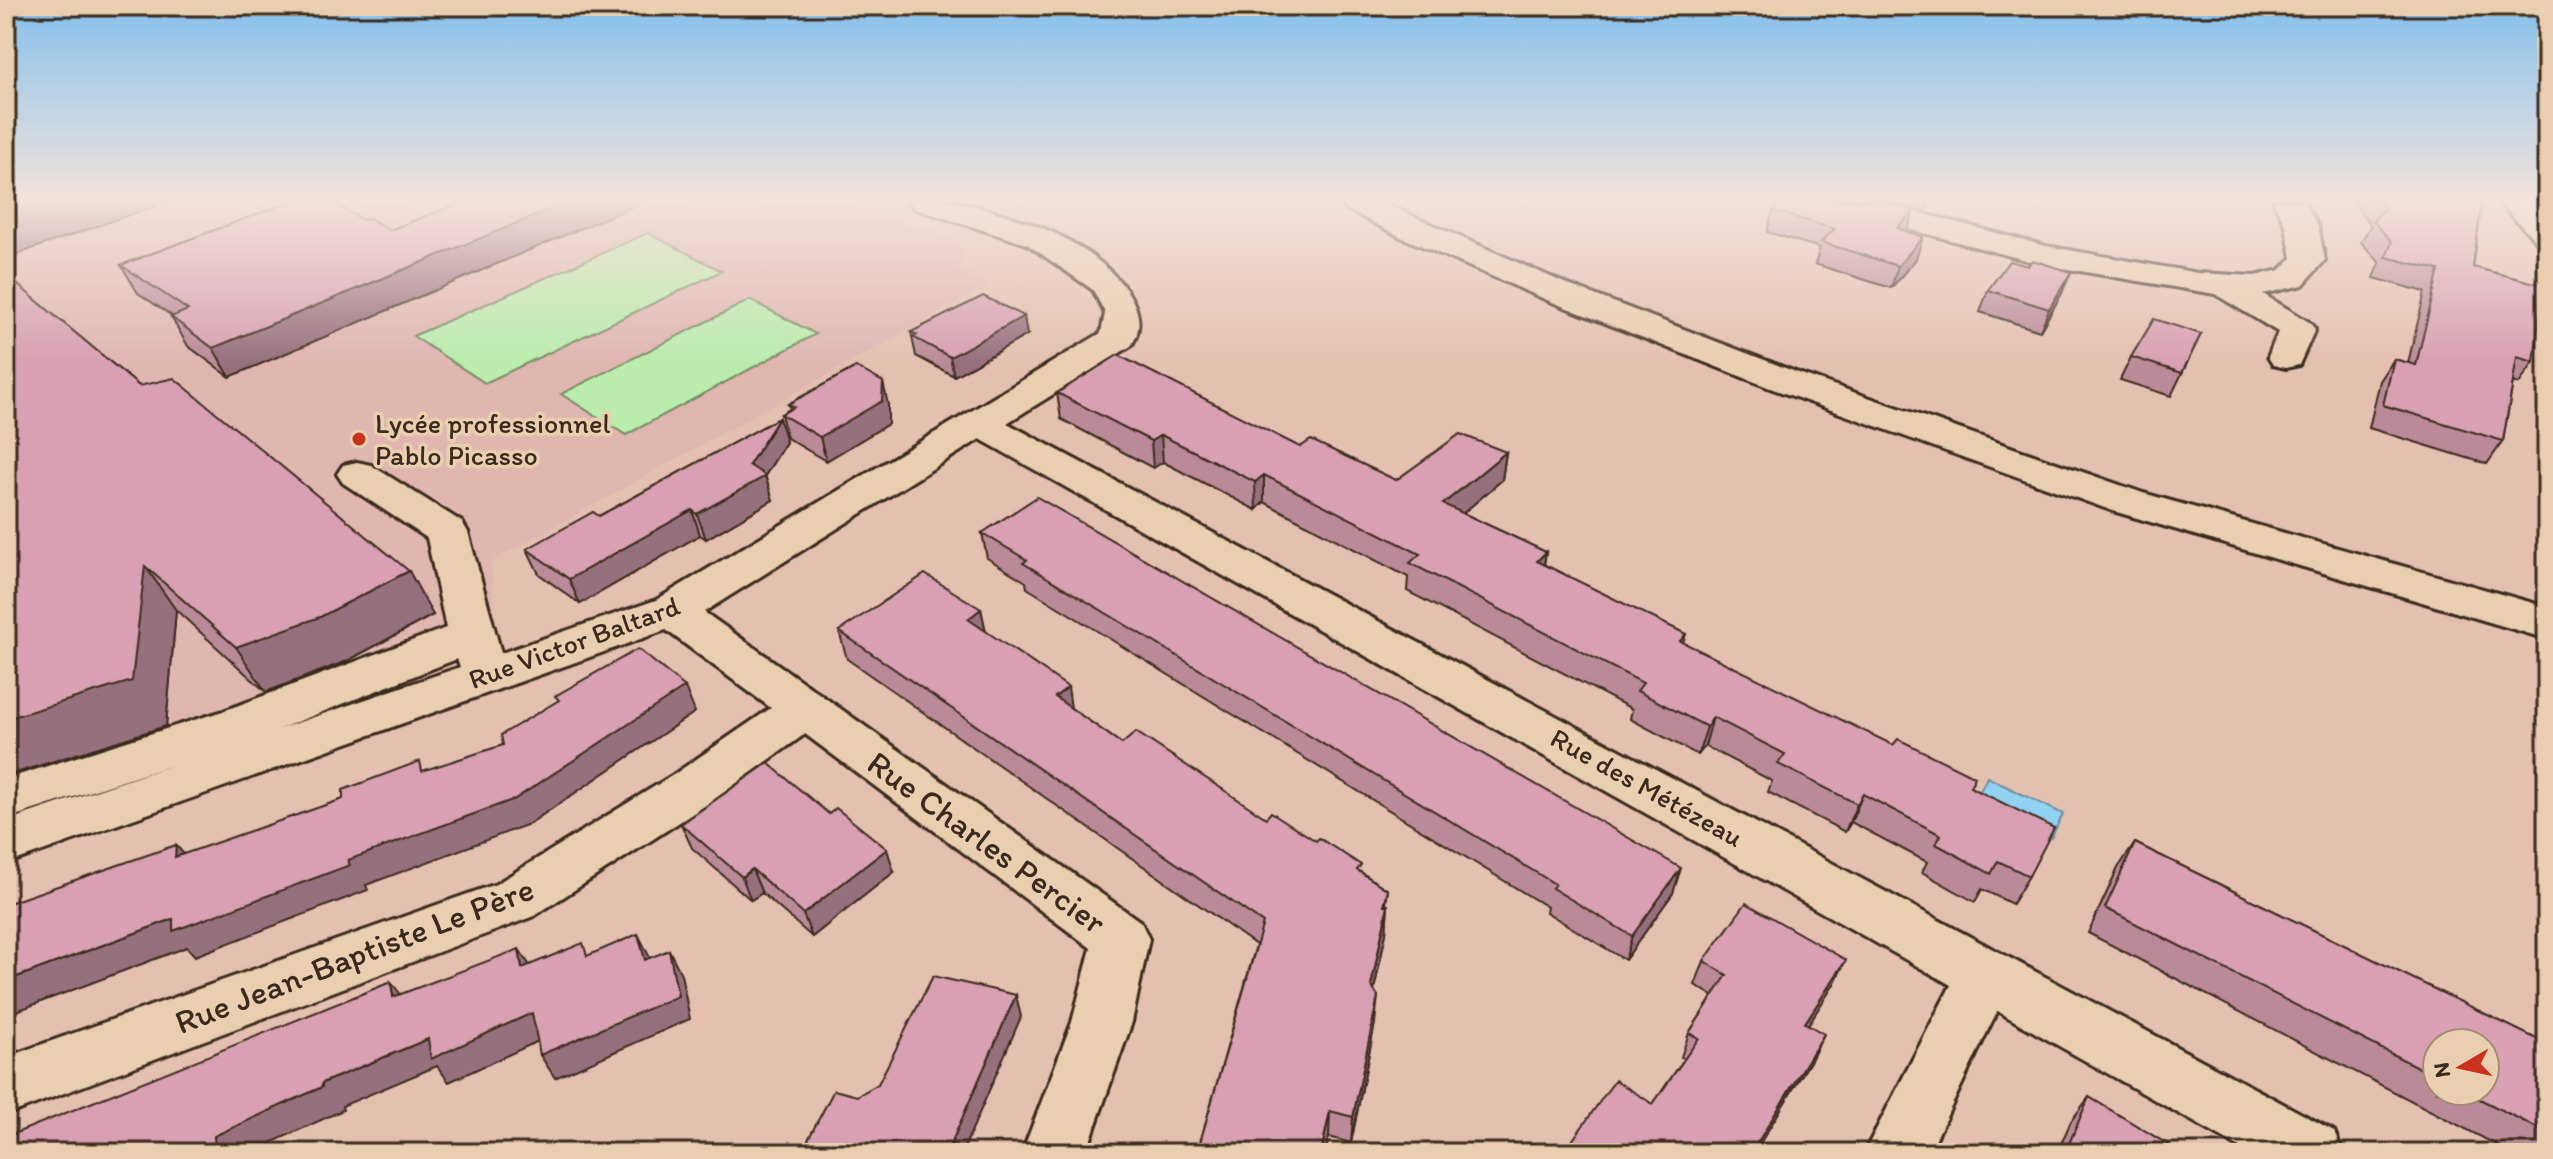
<svg xmlns="http://www.w3.org/2000/svg" width="2553" height="1159" font-family="Itim,sans-serif">
  <style>
    .built { fill: #e0b6b1 }
    .green { fill: #baedad; stroke: #7a8c66; stroke-width: 2 }
    .water { fill: #91d2f3; stroke: #6f8f9e; stroke-width: 2 }
    .lines { fill: none; stroke-linecap: round; stroke-linejoin: round }
    .minor-casing { stroke: #3b2a1e; stroke-width: 6 }
    .major-casing { stroke: #3b2a1e; stroke-width: 6 }
    .minor { fill: #e9ceb0; fill-rule: evenodd }
    .major { fill: #e9ceb0; fill-rule: evenodd }
    .wall { fill: #ba8a99; stroke: #3b2a1e; stroke-width: 2; fill-rule: evenodd }
    .shaded-wall { fill: #97707d; stroke: #3b2a1e; stroke-width: 2 }
    .building { fill: #d8a0b2; stroke: #3b2a1e; stroke-width: 2 }
    .poi-dot { fill: #c8321e; stroke: #e9ceb0; stroke-width: 3 }
    .labels { text-anchor: middle; stroke-width: 7; stroke-linejoin: round; paint-order: stroke }
    .poi-label { font-size: 28px; fill: #3b2a1e; stroke: #e9ceb0; text-anchor: start }
    .street-label { font-size: 28px; fill: #3b2a1e; stroke: #e9ceb0 }
    .near-street-label { font-size: 34px; fill: #3b2a1e; stroke: #e9ceb0 }
  </style>
  <rect width="100%" height="100%" fill="#e4c0b1"/>
  <filter id="ink" filterUnits="userSpaceOnUse"><feTurbulence type="fractalNoise" baseFrequency=".0125" numOctaves="2"/><feDisplacementMap in="SourceGraphic" scale="16" xChannelSelector="R" yChannelSelector="G"/><feConvolveMatrix kernelMatrix="1 2 1 2 8 2 1 2 1" color-interpolation-filters="sRGB"/></filter>
  <g filter="url(#ink)">
    <polygon class="built" points="6,201 833,201 938,232 966,253 958,269 989,285 491,562 496,651 6,821"/>
    <g class="green">
      <polygon points="648,233 722,271 485,383 413,336"/>
      <polygon points="750,300 816,334 626,435 561,394"/>
    </g>
    <polygon class="water" points="1987,777 2063,814 2051,838 1976,800"/>
    <g class="lines">
      <defs>
        <g id="minor">
          <path d="M 909,201 C 923,200 943,198 958,202 C 987,209 1019,218 1047,230 C 1084,245 1163,299 1131,346 L 1007,423 L 2334,1131 L 2343,1153 L 2249,1153 L 1997,1011 L 1929,1153 L 1864,1153 L 1951,985 L 980,439 L 704,612 L 1141,922 L 1149,939 L 1132,1022 L 1086,1153 L 1022,1153 L 1072,1022 L 1091,948 L 805,734 L 709,803 L 534,916 L 6,1115 L 6,1057 L 496,884 L 673,775 L 771,708 L 666,630 L 6,864 L 6,821 L 175,764 L 6,819 L 6,779 L 223,711 L 446,628 L 427,538 L 343,483 L 337,474 L 343,465 L 357,462 L 371,465 L 462,522 L 468,532 L 501,653 L 656,600 L 1101,333 L 1105,313 L 1093,290 L 1027,244 L 913,208 ZM 457,659 L 460,667 L 279,729 Z"/>
          <polygon points="1826,201 1875,201 2046,246 2198,273 2255,276 2280,270 2292,258 2286,226 2273,201 2303,201 2318,226 2325,260 2303,285 2263,294 2309,322 2315,329 2299,365 2286,368 2273,365 2268,357 2278,332 2215,294 2044,265 1830,208"/>
          <polygon points="2498,201 2530,201 2547,216 2547,244 2536,241"/>
        </g>
        <polygon id="major" points="1341,201 1379,201 1571,286 1796,372 2143,493 2547,607 2547,639 2113,511 1770,388 1547,300 1401,237 1345,208"/>
      </defs>
      <use href="#minor" class="minor-casing"/>
      <use href="#major" class="major-casing"/>
      <use href="#minor" class="minor"/>
      <use href="#major" class="major"/>
    </g>
    <g class="wall">
      <polygon points="295,200 230,377 188,346 171,317 172,316 138,293 121,265"/>
      <polygon points="1885,200 1935,200 1925,211"/>
      <polygon points="2010,200 2035,200 2031,206"/>
      <polygon points="2351,200 2482,200 2473,267 2534,362 2519,384 2513,382 2503,441 2487,464 2369,428 2380,381 2394,359 2408,363 2425,292 2374,278 2380,263 2361,242 2371,225"/>
      <polygon points="1914,210 1907,232 1916,259 1891,288 1815,264 1820,248 1767,232 1773,211"/>
      <polygon points="2028,266 2062,293 2040,331 1980,312 1988,290"/>
      <polygon points="6,275 139,386 433,615 347,661 266,692 176,610 166,726 6,776"/>
      <polygon points="911,332 1027,335 954,376 916,356"/>
      <polygon points="2201,334 2171,396 2120,380 2131,357"/>
      <polygon points="1057,393 1300,447 1396,480 1506,452 1502,480 1463,513 1546,552 1544,565 1686,634 1683,643 1970,787 2029,876 2012,904 1982,889 1975,902 1922,872 1927,862 1851,822 1845,832 1768,792 1772,781 1705,746 1698,755 1630,719 1632,709 1407,591 1408,577 1264,502 1256,510 1163,462 1153,468 1061,419"/>
      <polygon points="788,404 888,405 888,424 826,461 787,438 781,414 790,409"/>
      <polygon points="779,418 786,442 765,475 773,500 706,539 700,535 580,604 539,574 527,549 599,516"/>
      <polygon points="982,533 1673,893 1625,960 1546,912 1547,907 1027,588 1026,582 987,558"/>
      <polygon points="981,609 986,632 1071,708 1122,744 1266,818 1361,872 1388,890 1386,905 1388,905 1386,933 1374,990 1375,1023 1351,1143 1329,1137 1325,1153 1197,1153 1256,945 847,659 839,631"/>
      <polygon points="681,824 894,872 812,937 762,893 751,900 692,848"/>
      <path d="M 2135,843 L 2547,1044 L 2547,1153 L 2512,1153 L 2088,933 L 2118,868 ZM 2437,1043 L 2485,1091 L 2437,1091 Z"/>
      <polygon points="1704,961 1834,984 1808,1024 1812,1058 1754,1153 1564,1153 1565,1151 1653,1104 1684,1059 1681,1057 1689,1033 1713,996 1695,985"/>
      <polygon points="2089,1097 2182,1153 2057,1153 2071,1121"/>
    </g>
    <g class="shaded-wall">
      <polygon points="35,200 172,200 6,258 6,210"/>
      <polygon points="573,200 648,200 230,377 213,348"/>
      <polygon points="1929,200 1935,200 1925,211"/>
      <polygon points="1914,210 1907,232 1897,228"/>
      <polygon points="1923,237 1916,259 1891,288 1898,266"/>
      <polygon points="2071,272 2062,293 2040,331 2049,309"/>
      <polygon points="1024,316 1027,335 954,376 950,357"/>
      <polygon points="883,382 888,405 888,424 826,461 820,437"/>
      <polygon points="779,418 786,442 765,476 773,500 706,539 697,514 749,465"/>
      <polygon points="1161,435 1163,462 1153,468 1151,441"/>
      <polygon points="1506,452 1502,480 1441,532 1443,504"/>
      <polygon points="1264,475 1264,502 1256,510 1255,482"/>
      <polygon points="692,510 700,535 580,604 569,579"/>
      <polygon points="1546,552 1541,580 1537,561"/>
      <polygon points="145,566 176,610 166,726 6,776 6,719"/>
      <polygon points="409,571 433,615 347,661 266,692 236,647"/>
      <polygon points="981,609 987,637 968,619"/>
      <polygon points="685,687 695,712 529,824 366,885 368,890 195,956 187,947 6,1015 6,981 173,919 348,860"/>
      <polygon points="1068,687 1072,715 1055,697"/>
      <polygon points="1713,717 1705,746 1698,755 1707,727"/>
      <polygon points="1863,794 1851,822 1845,832 1857,804"/>
      <polygon points="176,845 197,870 175,857"/>
      <polygon points="887,849 894,872 812,937 803,914"/>
      <polygon points="1681,868 1673,893 1625,960 1632,936"/>
      <polygon points="752,869 762,893 751,900 742,877"/>
      <polygon points="1388,905 1386,933 1369,1013 1371,986"/>
      <polygon points="638,934 650,958 645,960"/>
      <polygon points="519,949 534,972 522,968"/>
      <polygon points="669,950 681,974 690,1019 555,1078 540,1055"/>
      <polygon points="1846,960 1834,984 1794,1047 1805,1023"/>
      <polygon points="391,982 409,1005 393,997"/>
      <polygon points="1016,995 1021,1017 962,1153 947,1153"/>
      <polygon points="1378,996 1375,1023 1351,1143 1353,1117"/>
      <polygon points="532,1013 547,1037 449,1082 437,1066 342,1106 343,1110 249,1153 210,1153 214,1136 322,1083 428,1039"/>
      <polygon points="1824,1034 1812,1058 1754,1153 1751,1153"/>
      <polygon points="1330,1111 1329,1137 1325,1153 1321,1153"/>
    </g>
    <g class="building">
      <polygon points="6,200 35,200 6,210"/>
      <polygon points="295,200 329,200 363,220 369,218 390,230 467,200 573,200 213,348 171,317 188,310 121,265"/>
      <polygon points="1784,200 1876,200 1914,210 1897,228 1923,237 1898,266 1821,242 1835,229 1773,211"/>
      <polygon points="2379,200 2482,200 2473,267 2543,285 2534,362 2517,357 2503,441 2383,405 2394,359 2416,365 2439,270 2386,257 2392,242 2373,221 2385,207"/>
      <polygon points="2032,260 2071,272 2049,309 1988,290 2009,261 2028,266"/>
      <polygon points="6,275 139,386 174,378 409,571 320,617 236,647 145,566 132,681 6,719"/>
      <polygon points="983,296 1024,316 950,357 913,337 917,335 911,332"/>
      <polygon points="2154,319 2201,334 2182,373 2131,357"/>
      <polygon points="1118,355 1300,447 1311,440 1396,480 1460,434 1506,452 1443,504 1546,552 1537,561 1686,634 1680,641 1893,745 1898,739 1975,777 1970,787 2054,828 2029,876 1998,861 1991,874 1936,844 1941,835 1863,794 1857,804 1778,764 1785,754 1713,717 1707,727 1637,691 1643,683 1410,563 1420,554 1264,475 1255,482 1161,435 1151,441 1057,393"/>
      <polygon points="856,367 883,382 882,401 820,437 781,414 794,407 788,404"/>
      <polygon points="779,418 749,465 766,476 697,514 692,510 569,579 527,549 593,512 599,516"/>
      <polygon points="1037,497 1681,868 1632,936 1552,888 1555,884 1023,563 1027,560 982,533"/>
      <polygon points="925,574 981,609 968,619 1068,687 1055,697 1122,744 1136,732 1266,818 1271,812 1316,841 1319,838 1361,865 1357,870 1388,890 1384,905 1388,905 1371,986 1378,996 1353,1117 1330,1111 1321,1153 1197,1153 1263,923 839,631"/>
      <polygon points="638,649 685,687 515,799 348,860 350,865 173,931 173,919 6,981 6,904 176,845 175,857 343,799 343,790 420,761 422,771 503,745 501,735 559,700 555,696"/>
      <polygon points="768,763 829,814 836,808 887,849 803,914 752,869 742,877 681,824"/>
      <polygon points="2135,843 2547,1044 2547,1133 2464,1091 2485,1091 2485,1043 2437,1043 2437,1077 2105,908"/>
      <polygon points="1746,903 1846,960 1805,1023 1824,1034 1751,1153 1568,1153 1565,1151 1615,1080 1653,1104 1699,1038 1689,1033 1727,975 1704,961"/>
      <polygon points="638,934 645,960 669,950 678,996 540,1055 532,1013 431,1059 428,1039 322,1083 322,1087 214,1136 215,1151 210,1153 6,1153 6,1137 391,982 393,997 519,949 522,968 583,943 587,956"/>
      <polygon points="933,976 1016,995 947,1153 801,1153 834,1090 857,1096 878,1084"/>
      <polygon points="2089,1097 2182,1153 2065,1153"/>
    </g>
  </g>
  <linearGradient id="sky" x2="0" y2="1"><stop stop-color="#85c0ec"/><stop offset="0.55" stop-color="#f3e3dc"/><stop offset="1" stop-color="#f3e3dc" stop-opacity="0"/></linearGradient>
  <rect width="2553" height="363" fill="url(#sky)"/>
  <circle class="poi-dot" cx="359" cy="439" r="8"/>
  <g class="labels">
    <g class="poi-label">
      <text x="375" y="433">Lycée professionnel<tspan x="375" dy="32">Pablo Picasso</tspan></text>
    </g>
    <g class="street-label">
      <text transform="translate(574 642) rotate(-20)" y="10">Rue Victor Baltard</text>
      <text transform="translate(1647 787) rotate(29)" y="10">Rue des Métézeau</text>
    </g>
    <g class="near-street-label">
      <text transform="translate(987 842) rotate(36)" y="12">Rue Charles Percier</text>
      <text transform="translate(354 955) rotate(-21)" y="12">Rue Jean-Baptiste Le Père</text>
    </g>
  </g>
  <rect width="2553" height="1159" fill="none" stroke="#e9ceb0" stroke-width="32"/>
  <rect x="16" y="16" width="2521" height="1127" fill="none" stroke="#3b2a1e" stroke-width="3" filter="url(#ink)"/>
  <g transform="translate(2461 1067) rotate(261)"><circle r="38" fill="#e9ceb0" stroke="#a38c76" stroke-width="2"/>
  <path d="M0-6L14 30L0 20L-14 30Z" fill="#c8321e"/>
  <text y="-12" font-size="22" font-weight="bold" text-anchor="middle" fill="#3b2a1e">N</text>
  </g>
</svg>
